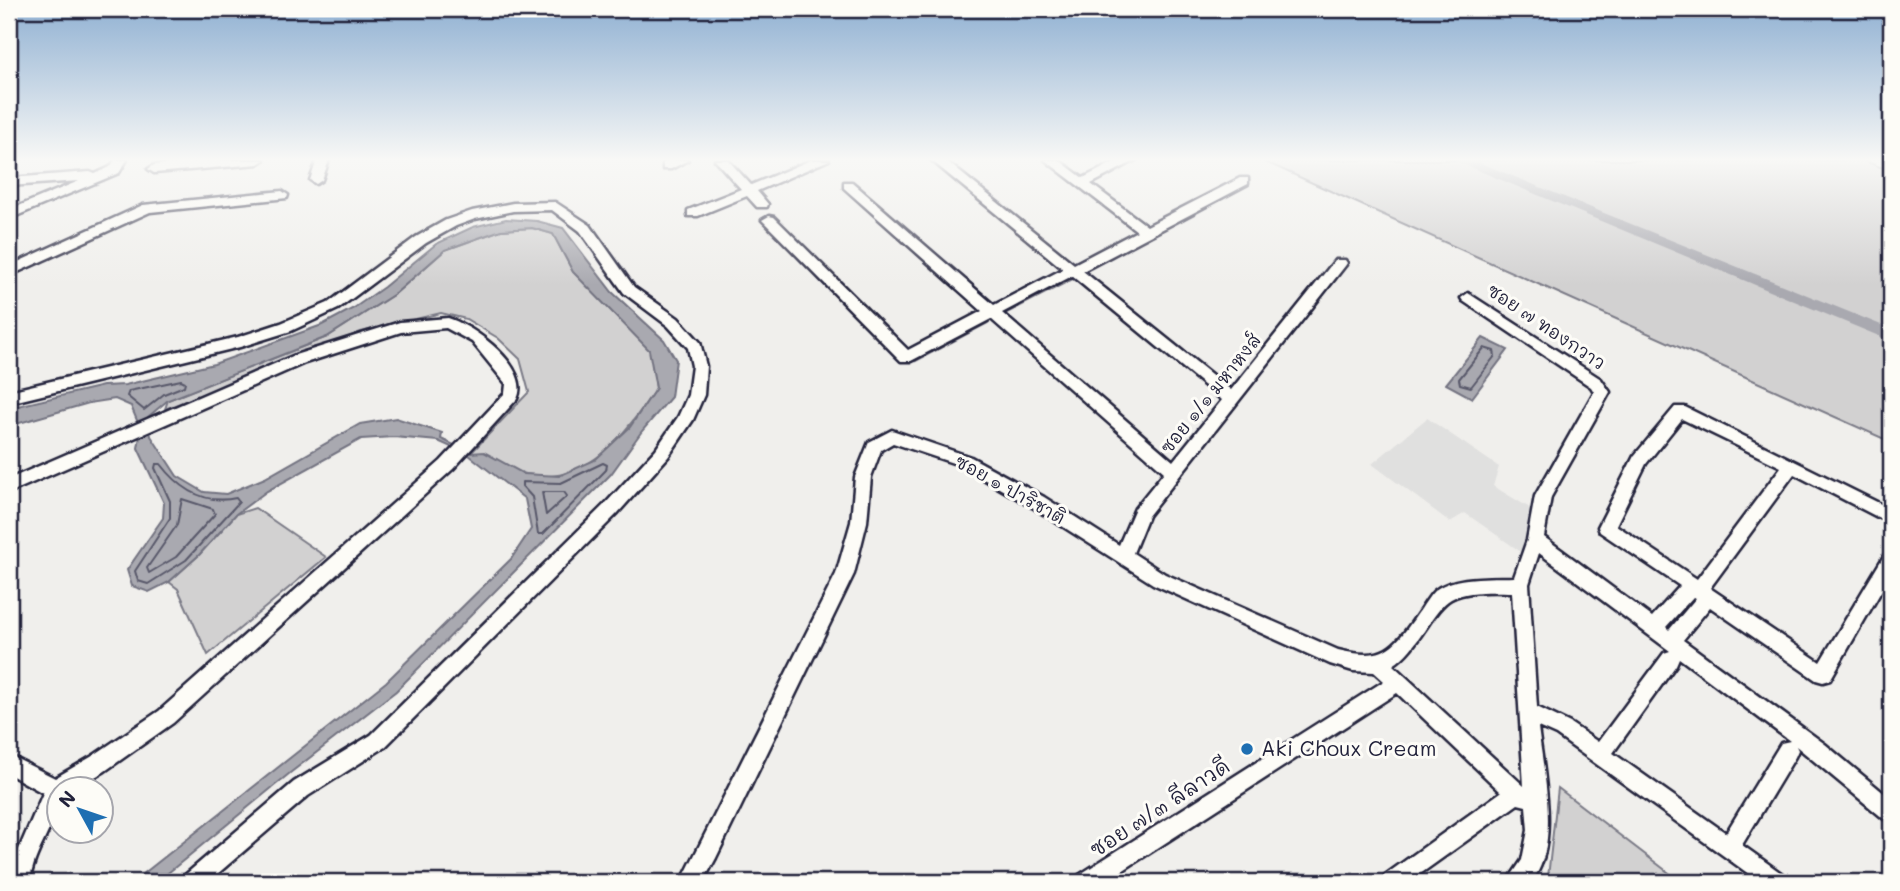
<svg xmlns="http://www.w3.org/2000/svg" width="1900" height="891" font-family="Mali,'Playpen Sans Thai',sans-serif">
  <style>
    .built { fill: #e0e0df }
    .green { fill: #d2d1d1; stroke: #7a7a86; stroke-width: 2 }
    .water { fill: #a9a9b0; stroke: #737381; stroke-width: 2; fill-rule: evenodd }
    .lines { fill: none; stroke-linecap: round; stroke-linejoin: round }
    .shore { stroke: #58586a; stroke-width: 2 }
    .stream { stroke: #737381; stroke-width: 4.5 }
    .canal { fill: #a9a9b0; fill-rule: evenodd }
    .street-casing { stroke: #22223b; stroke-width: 5 }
    .street { fill: #fdfcf7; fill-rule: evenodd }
    .poi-dot { fill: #1f6fb2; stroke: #fdfcf7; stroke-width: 2.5 }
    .labels { text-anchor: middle; stroke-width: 6; stroke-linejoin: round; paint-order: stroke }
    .street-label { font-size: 18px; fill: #22223b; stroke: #fdfcf7 }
    .near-poi-label { font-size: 21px; fill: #22223b; stroke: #fdfcf7; text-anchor: start }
    .near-street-label { font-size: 21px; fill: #22223b; stroke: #fdfcf7 }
  </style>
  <rect width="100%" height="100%" fill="#f0efec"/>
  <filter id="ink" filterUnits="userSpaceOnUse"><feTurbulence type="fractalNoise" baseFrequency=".0143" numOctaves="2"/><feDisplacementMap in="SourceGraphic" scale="14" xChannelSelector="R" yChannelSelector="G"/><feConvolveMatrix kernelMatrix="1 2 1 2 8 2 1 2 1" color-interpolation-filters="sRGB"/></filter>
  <g filter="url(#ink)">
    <polygon class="built" points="1427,418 1499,467 1493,486 1535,511 1524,554 1465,513 1450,522 1372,464"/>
    <g class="green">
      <polygon points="1261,160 1862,160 1891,171 1891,442"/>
      <path d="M 532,228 L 553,234 L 573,272 L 650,350 L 656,388 C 627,432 587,488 526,474 C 505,469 493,452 471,453 L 529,392 L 520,359 L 498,338 L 466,319 L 441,313 L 361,332 L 165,409 L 168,400 L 327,337 L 396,293 L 445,250 L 501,230 Z"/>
      <polygon points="255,508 326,557 208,655 178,589 169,582 199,555 236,514"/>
      <polygon points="1558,788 1681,882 1545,882 1548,877"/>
    </g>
    <g class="water">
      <path d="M 506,219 L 537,221 L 563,228 L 612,292 L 664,340 L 676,360 L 671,397 L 642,431 L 611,474 L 396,691 L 290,773 L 157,882 L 133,882 L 386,682 L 511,559 L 531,529 L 525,499 L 469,455 L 438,441 L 394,437 L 361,439 L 267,491 L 236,514 L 199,555 L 169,582 L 149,592 L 132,586 L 127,570 L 163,518 L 164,503 L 138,448 L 141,430 L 131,406 L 115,399 L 89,403 L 9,426 L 9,408 L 103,386 L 125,385 L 214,364 L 322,325 L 354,308 L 384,287 L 436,244 L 473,227 ZM 532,228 L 553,234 L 573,272 L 649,350 L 656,388 L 630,427 L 595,460 L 559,476 L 524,474 L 484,452 L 471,453 L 441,439 L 442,433 L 396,418 L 360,424 L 265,478 L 226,494 L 204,492 L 177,476 L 151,436 L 148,417 L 168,400 L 327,337 L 396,293 L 445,250 L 501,230 Z"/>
      <polygon points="1483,338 1508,350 1472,398 1446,384"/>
    </g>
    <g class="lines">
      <g class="shore">
        <polygon points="1484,348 1494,351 1495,356 1471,387 1460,384 1459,379"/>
        <polygon points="181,380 185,382 184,386 164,394 144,410 127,396 129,391"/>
        <polygon points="603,463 607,465 606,470 543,534 538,534 532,497 522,486 522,482 561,483"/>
        <path d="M 156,464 L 161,464 C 180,489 204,505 236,498 L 239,502 L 186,560 L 148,584 L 138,581 L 135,571 L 170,518 L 170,501 L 155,468 Z"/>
        <polygon points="542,492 564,492 567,496 546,515"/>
        <polygon points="182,499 213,509 215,514 176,557 149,573 147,568 177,525"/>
      </g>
      <g class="stream">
        <polyline points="1006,312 1074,277"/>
        <polyline points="915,360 987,322"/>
      </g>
      <polygon class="canal" points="1453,160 1473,160 1891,329 1891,341"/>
      <defs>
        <g id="street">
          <polygon points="115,160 127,160 119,173 9,219 9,210 79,181 9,186 9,178 90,172 95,174 110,167"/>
          <polygon points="210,160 264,160 258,164 154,173 148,169 154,165"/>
          <polygon points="317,160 329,160 322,180 316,184 310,180"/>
          <polygon points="670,160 688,160 671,169 663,169 663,163"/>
          <polygon points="715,160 728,160 751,185 811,160 829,160 757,191 768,204 767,207 757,207 747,196 698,216 688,216 688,210 741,189"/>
          <path d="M 931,160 L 945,160 L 1074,264 L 1137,231 L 1045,160 L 1059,160 L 1083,178 L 1119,160 L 1136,160 L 1091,184 L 1147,226 L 1240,178 L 1248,178 L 1248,184 L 1083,271 L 1231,390 L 1335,260 L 1345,260 L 1347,263 L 1345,266 L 1148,516 L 1133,553 L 1165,574 L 1338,650 C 1387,662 1394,647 1421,609 C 1425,603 1429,596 1434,591 C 1454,575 1490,578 1514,577 L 1527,540 L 1535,496 L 1594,392 L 1591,387 L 1463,301 L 1461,298 L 1468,293 L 1601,379 L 1610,392 L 1551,497 L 1544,537 L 1652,617 L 1680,586 L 1600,532 L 1598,527 L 1634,456 L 1675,407 L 1685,407 L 1891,509 L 1891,524 L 1794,474 L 1710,588 L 1820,662 L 1885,554 L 1891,552 L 1891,574 L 1830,680 L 1823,682 L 1816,680 L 1710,607 L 1683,640 L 1825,744 L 1891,799 L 1891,822 L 1884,819 L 1796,746 L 1798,750 L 1795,757 L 1742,845 L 1784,875 L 1787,882 L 1760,882 L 1556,735 L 1538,727 C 1543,770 1561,847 1531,882 L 1507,882 L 1522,860 L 1528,830 L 1526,806 L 1518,804 L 1409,882 L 1382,882 L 1385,875 L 1501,792 L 1397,693 L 1105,882 L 1076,882 L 1079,875 L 1384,681 L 1374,672 L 1353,671 L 1330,664 L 1153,584 L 1032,507 L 959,465 L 893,443 L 881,450 L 871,477 L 867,522 L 854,574 L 716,858 L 703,882 L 681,882 L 836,574 L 851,522 L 855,477 L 869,442 L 892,430 L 971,457 L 1044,497 L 1119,545 L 1135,508 L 1164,472 L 991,319 L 911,361 L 901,361 L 762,220 L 769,216 L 774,217 L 908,350 L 982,311 L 844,188 L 844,182 L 852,182 L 994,305 L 1063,269 ZM 1072,276 L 1222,400 L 1173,461 L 1002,313 ZM 1682,419 L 1781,467 L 1697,579 L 1616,525 L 1646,464 ZM 1539,553 L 1670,651 L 1664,653 L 1598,742 L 1570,723 L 1537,707 L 1529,584 ZM 1512,592 L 1524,786 L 1393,665 C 1418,650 1433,609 1451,599 C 1468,590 1493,592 1512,592 ZM 1693,597 L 1696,598 L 1669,630 L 1666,627 ZM 1679,658 L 1790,741 L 1781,743 L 1726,833 L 1613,753 L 1676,665 Z"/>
          <polygon points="282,191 288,195 287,198 150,212 9,276 9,266 143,205"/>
          <polygon points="555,202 590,225 634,287 678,318 700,342 706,366 704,395 693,420 668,457 617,514 385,747 308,796 208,882 182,882 185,875 294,782 371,735 605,504 656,449 678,417 688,395 692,366 688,348 668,326 624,293 580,231 552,210 513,211 475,219 456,226 426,243 338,309 291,331 240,347 9,403 9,391 238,337 281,323 328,303 416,237 446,220 472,211 513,203"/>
          <path d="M 448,318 C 474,326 532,368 517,399 L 453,469 L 173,723 L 105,771 L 73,790 L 60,790 C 60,822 33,850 30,882 L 10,882 L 11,868 L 43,793 L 9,774 L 9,755 L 55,778 L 91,757 L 159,711 L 441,461 L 505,393 L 506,384 L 472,342 L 446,328 L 401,332 L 305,363 L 9,493 L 9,479 L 295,355 L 400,322 Z"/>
        </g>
      </defs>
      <use href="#street" class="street-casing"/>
      <use href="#street" class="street"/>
    </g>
  </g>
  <linearGradient id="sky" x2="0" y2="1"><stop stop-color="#8fb0d2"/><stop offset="0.56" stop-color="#f8f8f6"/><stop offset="1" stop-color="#f8f8f6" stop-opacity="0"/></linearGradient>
  <rect width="1900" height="285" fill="url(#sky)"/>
  <circle class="poi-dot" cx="1247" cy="749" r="7"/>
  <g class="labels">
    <g class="street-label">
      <text transform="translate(1546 327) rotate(34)" y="6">ซอย ๗ ทองกวาว</text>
      <text transform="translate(1211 394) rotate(-51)" y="6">ซอย ๑/๑ มหาหงส์</text>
      <text transform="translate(1010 490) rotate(29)" y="6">ซอย ๑ ปาริชาติ</text>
    </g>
    <g class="near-poi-label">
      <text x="1261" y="756">Aki Choux Cream</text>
    </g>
    <g class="near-street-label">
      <text transform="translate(1160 808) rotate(-33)" y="7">ซอย ๗/๓ ลีลาวดี</text>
    </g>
  </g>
  <rect width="1900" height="891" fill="none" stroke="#fdfcf7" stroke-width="35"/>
  <rect x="18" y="18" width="1865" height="856" fill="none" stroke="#22223b" stroke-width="2.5" filter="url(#ink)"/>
  <g transform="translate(80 810) rotate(310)"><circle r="33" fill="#fdfcf7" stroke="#a5a5ac" stroke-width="2"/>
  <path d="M0-5L12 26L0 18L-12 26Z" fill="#1f6fb2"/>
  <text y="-10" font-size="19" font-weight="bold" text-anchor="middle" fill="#22223b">N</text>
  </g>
</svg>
